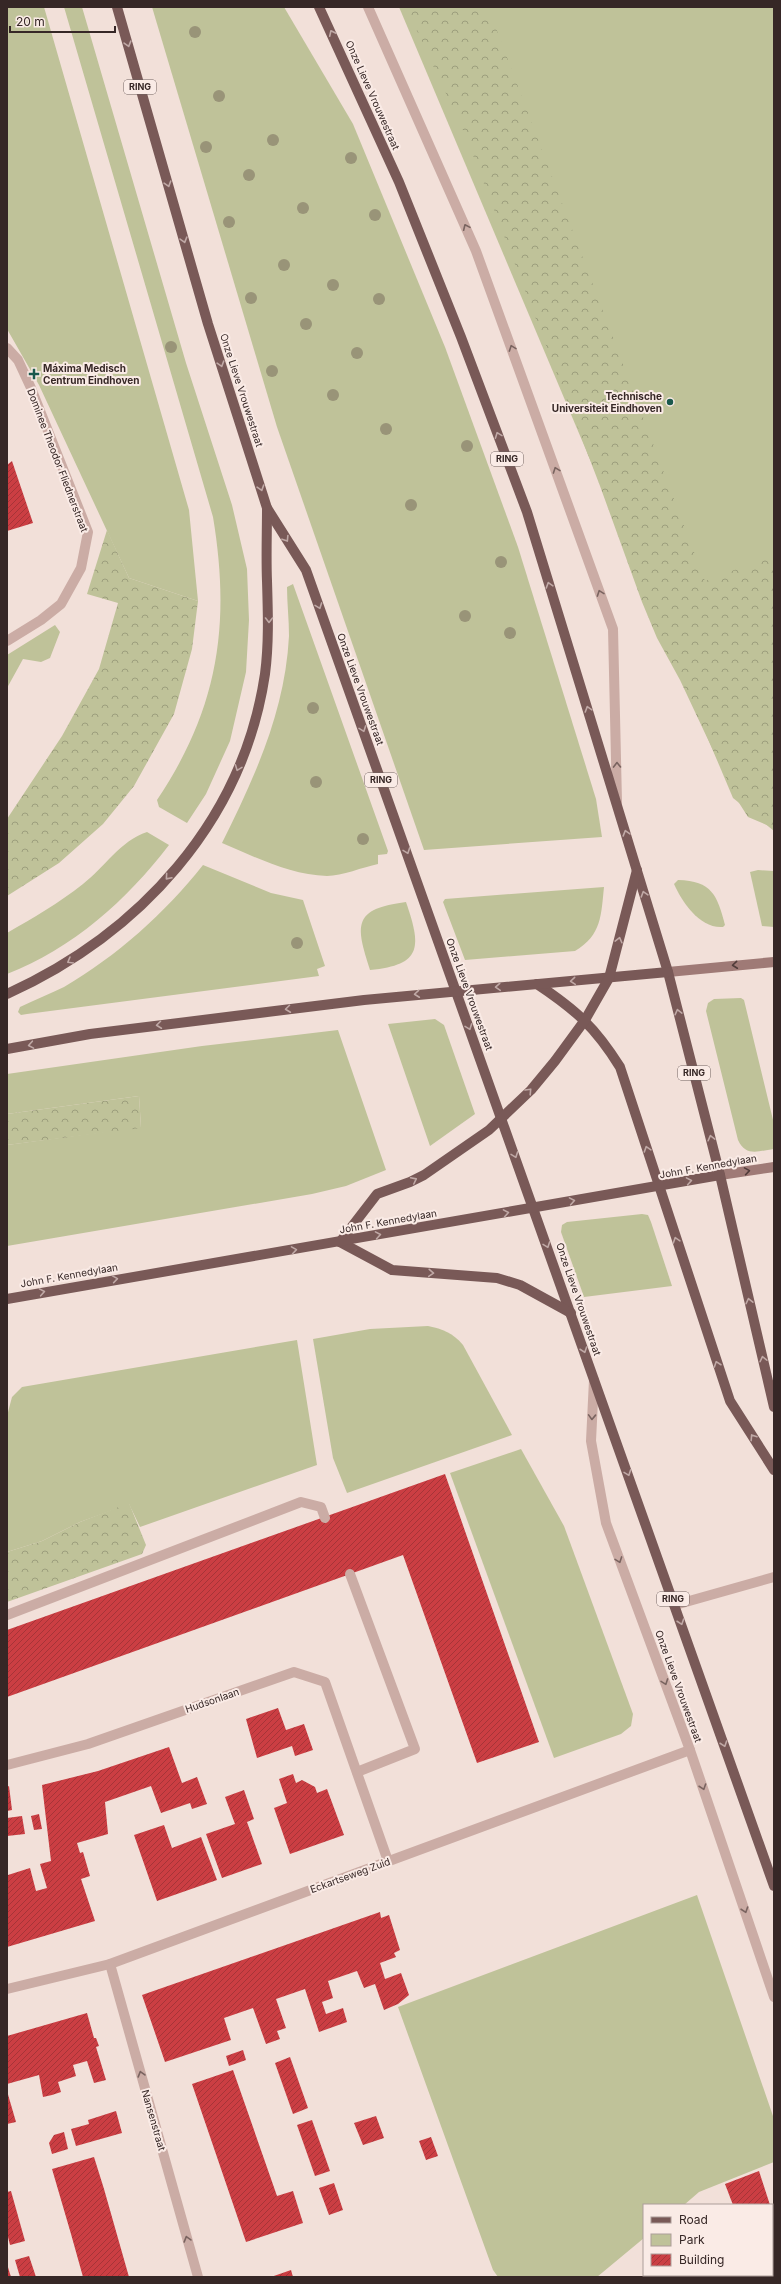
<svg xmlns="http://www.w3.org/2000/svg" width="781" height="2284" font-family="Inter,sans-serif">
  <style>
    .green { fill: #bfc299 }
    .forest { fill: url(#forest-crowns) }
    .building { fill: url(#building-hatch) }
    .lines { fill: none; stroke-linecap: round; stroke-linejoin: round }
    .lane { stroke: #cbaca5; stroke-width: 10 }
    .street { stroke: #cbaca5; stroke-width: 10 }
    .secondary { stroke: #9f7a76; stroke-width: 10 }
    .primary { stroke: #795957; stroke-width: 10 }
    .tree { fill: #999478 }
    .oneway { stroke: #c0a9a6 }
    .oneway2 { stroke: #79635f }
    .oneway3 { stroke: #503c3a }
    .poi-dot { fill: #1a594c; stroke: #faebe6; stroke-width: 1.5 }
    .labels { text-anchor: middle; stroke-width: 4; stroke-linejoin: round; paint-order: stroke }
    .shield { fill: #faebe6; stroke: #716260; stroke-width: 1 }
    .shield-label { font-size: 9px; font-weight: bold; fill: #362726 }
    .street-label { font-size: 10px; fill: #362726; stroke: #faebe6 }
    .poi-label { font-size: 10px; font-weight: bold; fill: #362726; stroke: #faebe6; text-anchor: start }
  </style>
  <defs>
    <pattern id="forest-crowns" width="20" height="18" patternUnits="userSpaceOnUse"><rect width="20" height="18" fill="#bfc299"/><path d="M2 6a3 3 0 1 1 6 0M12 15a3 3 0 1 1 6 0" fill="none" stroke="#9c9e7d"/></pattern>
    <pattern id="building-hatch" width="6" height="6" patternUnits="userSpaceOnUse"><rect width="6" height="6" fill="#cb3e43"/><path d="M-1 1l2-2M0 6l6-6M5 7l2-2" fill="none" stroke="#a63438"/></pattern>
  </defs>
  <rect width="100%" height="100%" fill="#f2e0d9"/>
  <g class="green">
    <polygon points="7,7 44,7 189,510 198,601 129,578 39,385 7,329"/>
    <path d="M 64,7 L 82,7 L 186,363 L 232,505 L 247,569 L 249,620 L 246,672 L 230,741 L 206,794 L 187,823 L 159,807 L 157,800 C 218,709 231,625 213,517 Z"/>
    <polygon points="152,7 284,7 353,124 445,347 518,547 596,799 602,837 424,850 277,427"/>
    <polygon points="399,7 774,7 774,831 733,798"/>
    <path d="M 293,584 L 388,851 L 387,854 L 378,855 L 378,864 C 363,867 342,876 327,876 C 290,875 255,857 222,843 C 255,776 285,712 289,636 C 289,619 287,603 287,587 Z"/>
    <polygon points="55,625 60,632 50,658 41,662 23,659 7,688 7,655"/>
    <path d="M 147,832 L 169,845 C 127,900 72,949 7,974 L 7,933 C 33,918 59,903 83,884 C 104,868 121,840 147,832 Z"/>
    <path d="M 203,865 L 271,893 L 303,900 L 325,966 L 317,969 L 319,976 L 27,1014 L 21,1015 L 18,1012 L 20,1007 C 34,1000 50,994 64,987 C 117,956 165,913 203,865 Z"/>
    <polygon points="758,870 774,871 774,927 762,926 750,872"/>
    <path d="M 678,880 C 712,881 717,895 725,925 L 723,927 C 700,929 682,902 674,884 Z"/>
    <path d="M 604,887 C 601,915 602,935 575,951 L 465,960 L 443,902 L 445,899 Z"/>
    <path d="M 406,902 C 421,946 423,965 370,970 C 355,924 353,909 406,902 Z"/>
    <path d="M 741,998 L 744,1000 L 774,1124 L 774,1149 C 758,1151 746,1157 738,1140 L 706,1011 L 708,1003 L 714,999 Z"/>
    <polygon points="435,1019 444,1025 475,1114 430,1146 388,1024"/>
    <polygon points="338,1030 386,1170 346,1186 312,1194 7,1246 7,1145 141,1127 139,1096 7,1114 7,1074 202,1046"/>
    <polygon points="642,1214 648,1215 651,1222 672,1286 584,1297 561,1232 562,1225 567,1222"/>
    <path d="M 428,1326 C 443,1329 453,1333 463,1345 L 512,1435 L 347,1493 L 333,1458 L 313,1339 L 370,1329 Z"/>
    <polygon points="297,1340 317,1465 140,1527 129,1504 80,1522 42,1541 7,1552 7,1416 12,1397 22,1387"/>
    <polygon points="521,1449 564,1526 633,1714 631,1726 621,1734 554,1758 450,1473"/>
    <polygon points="697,1895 774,2119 774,2162 699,2192 684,2205 644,2205 644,2238 597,2277 498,2277 493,2270 398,2007"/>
  </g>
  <g class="forest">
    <polygon points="406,7 488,7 705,581 774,555 774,828 748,817 734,795 680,680 657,638 642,602 600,486 466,137"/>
    <polygon points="107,530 129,578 198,601 192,649 174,714 134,786 103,824 59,863 7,896 7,819 62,736 99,669 118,603 87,594"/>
    <polygon points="139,1096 141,1128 7,1145 7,1114"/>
    <polygon points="129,1503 146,1545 142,1554 7,1602 7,1552 42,1541 80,1522"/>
  </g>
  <g class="building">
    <polygon points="12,461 33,523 7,531 7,465"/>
    <polygon points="445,1474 539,1742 477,1763 403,1555 7,1697 7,1630"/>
    <polygon points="278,1708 286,1730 304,1724 313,1750 295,1756 292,1746 257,1758 246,1719"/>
    <polygon points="169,1747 182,1783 197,1777 207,1804 192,1809 190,1803 161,1813 151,1786 105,1802 108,1834 77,1843 80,1853 83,1852 90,1876 81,1879 95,1921 7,1947 7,1870 8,1875 30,1868 36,1891 47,1888 40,1864 51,1861 42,1785 98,1771"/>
    <polygon points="293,1774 296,1783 302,1780 315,1787 317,1793 327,1789 344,1835 290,1854 274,1808 287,1803 279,1779"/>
    <polygon points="9,1786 12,1810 7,1811 7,1787"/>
    <polygon points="244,1790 254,1819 247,1822 262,1864 222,1878 206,1834 235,1824 225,1797"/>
    <polygon points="39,1814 42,1829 34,1830 31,1816"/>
    <polygon points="22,1816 25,1834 7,1836 7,1818"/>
    <polygon points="164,1825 172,1848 201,1837 217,1880 157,1901 134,1835"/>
    <polygon points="380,1912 381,1918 389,1915 400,1950 394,1953 396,1957 380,1963 385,1979 401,1973 409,1995 398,2004 384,2010 375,1984 364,1988 357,1971 328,1981 333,1998 322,2002 326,2014 343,2008 347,2022 319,2032 305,1989 276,1999 286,2028 277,2031 280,2039 266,2044 253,2008 224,2018 231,2040 165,2062 142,1995"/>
    <polygon points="87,2013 94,2038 96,2038 99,2046 96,2047 106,2080 94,2083 87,2061 73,2065 76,2076 58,2082 61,2092 52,2095 43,2097 39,2075 7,2084 7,2036"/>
    <polygon points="243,2050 246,2060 229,2066 226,2056"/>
    <polygon points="290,2057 308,2108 293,2114 275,2063"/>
    <polygon points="233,2070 277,2196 293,2191 303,2223 246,2242 192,2084"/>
    <polygon points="7,2091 16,2122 7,2124"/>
    <polygon points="116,2111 122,2133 76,2146 71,2129 89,2124 88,2120"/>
    <polygon points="376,2116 384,2138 363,2145 354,2123"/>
    <polygon points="312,2120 330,2171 315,2176 297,2125"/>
    <polygon points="64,2132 68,2149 52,2154 49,2143 54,2135"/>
    <polygon points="431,2137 438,2156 426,2160 419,2141"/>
    <polygon points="94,2157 104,2189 129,2277 83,2277 71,2234 52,2169"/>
    <polygon points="759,2171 770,2205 733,2205 725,2184"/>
    <polygon points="334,2183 343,2210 329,2215 319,2188"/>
    <polygon points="11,2191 25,2241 10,2245 7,2233 7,2192"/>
    <polygon points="772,2212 774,2217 774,2277 691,2277 694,2275 772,2275"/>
    <polygon points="29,2256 36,2277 20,2277 15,2260"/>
    <polygon points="7,2264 11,2277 7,2277"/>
    <polygon points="291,2270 293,2277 271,2277"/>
  </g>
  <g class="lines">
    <g class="lane">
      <polyline points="7,348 18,360 31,388 88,532 81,568 61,604 41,620 7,641"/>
      <polyline points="350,1574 415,1749 357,1772"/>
      <polyline points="7,1615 301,1502 321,1507 325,1518"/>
    </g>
    <g class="street">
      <polyline points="368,7 476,251 613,629 617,802"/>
      <polyline points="594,1380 591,1441 606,1523 690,1750 774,1997"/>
      <polyline points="675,1605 774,1577"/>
      <polyline points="7,1765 88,1744 294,1672 325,1682 388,1861"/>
      <polyline points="110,1964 198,2277"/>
      <polyline points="7,1989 110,1964 690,1750"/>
    </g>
    <g class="secondary">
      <polyline points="668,972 774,962"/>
      <polyline points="720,1175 774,1167"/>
    </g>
    <g class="primary">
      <polyline points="117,7 208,324 267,508 306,570 774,1886"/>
      <polyline points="319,7 399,182 461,337 527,512 668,972 720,1175 774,1407"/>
      <path d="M 537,984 C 576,1010 595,1027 620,1067 L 730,1401 L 774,1470"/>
      <path d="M 7,994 C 139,934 243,822 265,674 C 269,643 268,613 267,581 C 266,557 267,533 267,508"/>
      <polyline points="7,1049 90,1034 364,1000 668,972"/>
      <polyline points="340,1242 377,1194 410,1182 424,1175 489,1130 531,1090 555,1061 585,1020 609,978 637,870"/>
      <polyline points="340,1242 392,1270 497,1278 520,1285 571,1313"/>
      <polyline points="7,1299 720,1175"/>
    </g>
  </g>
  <g class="tree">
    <circle cx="195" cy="32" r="6"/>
    <circle cx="219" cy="96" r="6"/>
    <circle cx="273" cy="140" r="6"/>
    <circle cx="206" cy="147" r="6"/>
    <circle cx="351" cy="158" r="6"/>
    <circle cx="249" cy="175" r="6"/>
    <circle cx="303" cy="208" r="6"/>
    <circle cx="375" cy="215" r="6"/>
    <circle cx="229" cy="222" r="6"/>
    <circle cx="284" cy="265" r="6"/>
    <circle cx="333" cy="285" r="6"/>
    <circle cx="251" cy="298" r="6"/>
    <circle cx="379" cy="299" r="6"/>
    <circle cx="306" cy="324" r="6"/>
    <circle cx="171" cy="347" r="6"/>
    <circle cx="357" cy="353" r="6"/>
    <circle cx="272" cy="371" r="6"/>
    <circle cx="333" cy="395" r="6"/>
    <circle cx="386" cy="429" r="6"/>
    <circle cx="467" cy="446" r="6"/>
    <circle cx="411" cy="505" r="6"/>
    <circle cx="501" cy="562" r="6"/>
    <circle cx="465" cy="616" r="6"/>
    <circle cx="510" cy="633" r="6"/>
    <circle cx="313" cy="708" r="6"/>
    <circle cx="316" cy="782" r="6"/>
    <circle cx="363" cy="839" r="6"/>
    <circle cx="297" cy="943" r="6"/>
  </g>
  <defs><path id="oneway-chevron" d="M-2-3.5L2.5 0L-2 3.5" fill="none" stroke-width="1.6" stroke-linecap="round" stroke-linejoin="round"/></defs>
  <g class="oneway">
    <use href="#oneway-chevron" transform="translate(332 33) rotate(-115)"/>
    <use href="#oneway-chevron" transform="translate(128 44) rotate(74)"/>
    <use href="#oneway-chevron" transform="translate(168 184) rotate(73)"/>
    <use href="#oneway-chevron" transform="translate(184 240) rotate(74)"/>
    <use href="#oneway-chevron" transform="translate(221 364) rotate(73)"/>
    <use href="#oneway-chevron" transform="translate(498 435) rotate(-111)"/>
    <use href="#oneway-chevron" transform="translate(261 488) rotate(72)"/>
    <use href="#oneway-chevron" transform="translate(286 539) rotate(58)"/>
    <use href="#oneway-chevron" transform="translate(549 585) rotate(-107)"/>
    <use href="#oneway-chevron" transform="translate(319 606) rotate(70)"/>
    <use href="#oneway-chevron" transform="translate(269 620) rotate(90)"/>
    <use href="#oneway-chevron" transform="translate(588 709) rotate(-107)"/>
    <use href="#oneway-chevron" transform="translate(363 729) rotate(70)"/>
    <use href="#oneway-chevron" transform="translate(238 768) rotate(111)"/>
    <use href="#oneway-chevron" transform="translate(626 833) rotate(-106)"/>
    <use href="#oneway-chevron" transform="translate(407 851) rotate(70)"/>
    <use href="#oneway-chevron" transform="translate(168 877) rotate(131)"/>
    <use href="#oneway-chevron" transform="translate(644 894) rotate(-107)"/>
    <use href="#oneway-chevron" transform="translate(619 940) rotate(-76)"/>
    <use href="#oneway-chevron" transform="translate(70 961) rotate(150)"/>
    <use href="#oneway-chevron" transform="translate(573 981) rotate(175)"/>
    <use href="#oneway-chevron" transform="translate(498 987) rotate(176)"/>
    <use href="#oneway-chevron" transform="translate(417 994) rotate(174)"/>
    <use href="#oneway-chevron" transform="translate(288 1009) rotate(173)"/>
    <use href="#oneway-chevron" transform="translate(678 1012) rotate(-104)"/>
    <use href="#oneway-chevron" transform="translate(159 1025) rotate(173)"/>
    <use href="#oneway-chevron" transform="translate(469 1027) rotate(70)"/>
    <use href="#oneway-chevron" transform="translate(31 1045) rotate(170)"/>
    <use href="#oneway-chevron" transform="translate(529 1091) rotate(-47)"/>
    <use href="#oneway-chevron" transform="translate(711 1138) rotate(-104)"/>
    <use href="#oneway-chevron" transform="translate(647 1149) rotate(-108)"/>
    <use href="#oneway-chevron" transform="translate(515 1155) rotate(70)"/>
    <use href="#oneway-chevron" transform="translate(414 1180) rotate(-27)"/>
    <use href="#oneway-chevron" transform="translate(689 1181) rotate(-10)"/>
    <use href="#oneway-chevron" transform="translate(572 1201) rotate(-10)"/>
    <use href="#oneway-chevron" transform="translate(506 1213) rotate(-10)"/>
    <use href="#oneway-chevron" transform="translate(378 1235) rotate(-10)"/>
    <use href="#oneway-chevron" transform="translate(676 1240) rotate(-108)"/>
    <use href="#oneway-chevron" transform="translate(547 1245) rotate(70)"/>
    <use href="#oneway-chevron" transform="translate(294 1250) rotate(-9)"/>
    <use href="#oneway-chevron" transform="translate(431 1273) rotate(4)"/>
    <use href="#oneway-chevron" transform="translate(115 1279) rotate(-9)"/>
    <use href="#oneway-chevron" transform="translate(42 1292) rotate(-10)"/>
    <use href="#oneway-chevron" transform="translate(749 1301) rotate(-103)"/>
    <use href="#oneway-chevron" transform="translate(584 1350) rotate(71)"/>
    <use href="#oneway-chevron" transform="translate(763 1359) rotate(-103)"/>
    <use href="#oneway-chevron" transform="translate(717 1364) rotate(-109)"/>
    <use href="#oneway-chevron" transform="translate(753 1437) rotate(-123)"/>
    <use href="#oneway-chevron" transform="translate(628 1473) rotate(70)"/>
    <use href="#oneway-chevron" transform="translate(681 1622) rotate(71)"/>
    <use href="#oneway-chevron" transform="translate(724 1744) rotate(71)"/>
  </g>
  <g class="oneway2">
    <use href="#oneway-chevron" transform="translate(466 227) rotate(-114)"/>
    <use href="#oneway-chevron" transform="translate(512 348) rotate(-110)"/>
    <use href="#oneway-chevron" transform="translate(556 470) rotate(-110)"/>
    <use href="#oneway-chevron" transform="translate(600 593) rotate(-110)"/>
    <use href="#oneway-chevron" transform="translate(617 765) rotate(-91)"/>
    <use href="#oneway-chevron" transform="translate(592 1417) rotate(92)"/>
    <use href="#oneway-chevron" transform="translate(619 1560) rotate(70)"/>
    <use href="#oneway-chevron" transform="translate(665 1682) rotate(70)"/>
    <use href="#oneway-chevron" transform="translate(703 1787) rotate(71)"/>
    <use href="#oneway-chevron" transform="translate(745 1910) rotate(71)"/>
    <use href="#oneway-chevron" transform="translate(141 2074) rotate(-106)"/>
    <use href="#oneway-chevron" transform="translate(187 2239) rotate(-106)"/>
  </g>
  <g class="oneway3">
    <use href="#oneway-chevron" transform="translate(735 965) rotate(174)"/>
    <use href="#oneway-chevron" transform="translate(747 1171) rotate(-9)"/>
  </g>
  <g class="poi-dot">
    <path d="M32 368h4v4h4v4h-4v4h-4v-4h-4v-4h4z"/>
    <circle cx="670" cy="402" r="4"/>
  </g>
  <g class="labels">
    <g class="shield">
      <rect x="124" y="80" width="32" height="14" rx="3"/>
      <rect x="491" y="452" width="32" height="14" rx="3"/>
      <rect x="365" y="773" width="32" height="14" rx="3"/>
      <rect x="678" y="1066" width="32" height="14" rx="3"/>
      <rect x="657" y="1592" width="32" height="14" rx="3"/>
    </g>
    <g class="shield-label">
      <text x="140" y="90">RING</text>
      <text x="507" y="462">RING</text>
      <text x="381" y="783">RING</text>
      <text x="694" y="1076">RING</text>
      <text x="673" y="1602">RING</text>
    </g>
    <g class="street-label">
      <text transform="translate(373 95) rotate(66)" y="4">Onze Lieve Vrouwestraat</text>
      <text transform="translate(242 390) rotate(72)" y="4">Onze Lieve Vrouwestraat</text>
      <text transform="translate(58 460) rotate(69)" y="4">Dominee Theodor Fliednerstraat</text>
      <text transform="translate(361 689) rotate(70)" y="4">Onze Lieve Vrouwestraat</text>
      <text transform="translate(470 994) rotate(70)" y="4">Onze Lieve Vrouwestraat</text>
      <text transform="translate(708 1166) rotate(-10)" y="4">John F. Kennedylaan</text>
      <text transform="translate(388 1221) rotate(-10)" y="4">John F. Kennedylaan</text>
      <text transform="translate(69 1275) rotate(-10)" y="4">John F. Kennedylaan</text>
      <text transform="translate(579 1299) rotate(71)" y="4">Onze Lieve Vrouwestraat</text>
      <text transform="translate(679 1686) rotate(70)" y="4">Onze Lieve Vrouwestraat</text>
      <text transform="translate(212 1700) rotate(-19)" y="4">Hudsonlaan</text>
      <text transform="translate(350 1875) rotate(-20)" y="4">Eckartseweg Zuid</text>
      <text transform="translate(154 2120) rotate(74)" y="4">Nansenstraat</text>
    </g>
    <g class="poi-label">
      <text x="43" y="372">Máxima Medisch<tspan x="43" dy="12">Centrum Eindhoven</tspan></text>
      <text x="662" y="400" text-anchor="end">Technische<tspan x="662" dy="12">Universiteit Eindhoven</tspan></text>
    </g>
  </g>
  <rect width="781" height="2284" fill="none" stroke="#362726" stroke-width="16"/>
  <rect x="643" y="2204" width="130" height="72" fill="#faebe6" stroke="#ac9d99"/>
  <rect x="651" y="2217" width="20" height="6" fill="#795957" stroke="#ac9d99"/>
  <text x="679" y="2224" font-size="12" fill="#362726">Road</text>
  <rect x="651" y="2234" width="20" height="12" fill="#bfc299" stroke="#ac9d99"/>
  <text x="679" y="2244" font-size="12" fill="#362726">Park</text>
  <rect x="651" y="2254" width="20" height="12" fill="url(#building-hatch)" stroke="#ac9d99"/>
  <text x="679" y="2264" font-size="12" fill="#362726">Building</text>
  <path d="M10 26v6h105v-6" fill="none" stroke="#362726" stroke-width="2"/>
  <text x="16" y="26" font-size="12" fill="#362726" stroke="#faebe6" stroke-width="3" paint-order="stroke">20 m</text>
</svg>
